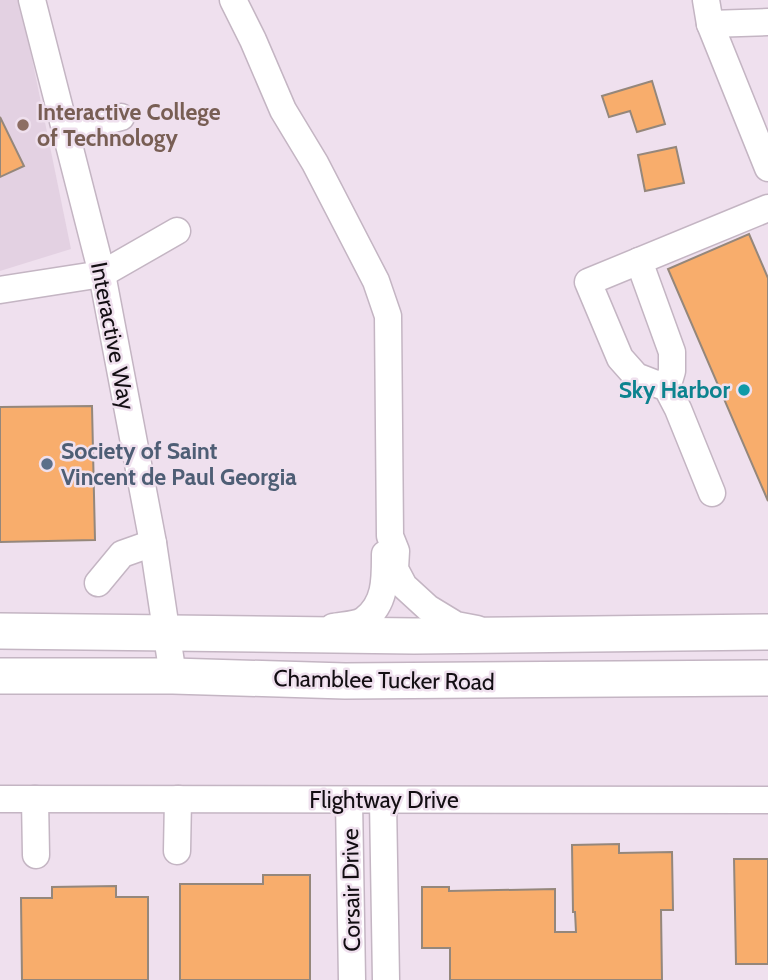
<svg xmlns="http://www.w3.org/2000/svg" width="768" height="980" font-family="Cabin,sans-serif">
  <style>
    .industrial { fill: #e3d1e2 }
    .building { fill: #f8ad6c; stroke: #95877b; stroke-width: 2 }
    .lines { fill: none; stroke-linecap: round; stroke-linejoin: round }
    .minor-casing { stroke: #c4b5c3; stroke-width: 29 }
    .major-casing { stroke: #c4b5c3; stroke-width: 38 }
    .minor { stroke: #fff; stroke-width: 26 }
    .major { stroke: #fff; stroke-width: 35 }
    .education-dot { fill: #8d6e63; stroke: #efe0ee; stroke-width: 2.5 }
    .culture-dot { fill: #0f9aa8; stroke: #efe0ee; stroke-width: 2.5 }
    .service-dot { fill: #5c6f8a; stroke: #efe0ee; stroke-width: 2.5 }
    .labels { text-anchor: middle; stroke-width: 5; stroke-linejoin: round; paint-order: stroke }
    .education-label { font-size: 23px; font-weight: bold; fill: #785e54; stroke: #efe0ee; text-anchor: start }
    .street-label { font-size: 23px; fill: #130e13; stroke: #efe0ee }
    .culture-label { font-size: 23px; font-weight: bold; fill: #0d838f; stroke: #efe0ee; text-anchor: end }
    .service-label { font-size: 23px; font-weight: bold; fill: #4e5e75; stroke: #efe0ee; text-anchor: start }
  </style>
  <rect width="100%" height="100%" fill="#efe0ee"/>
  <polygon class="industrial" points="0,0 20,0 71,249 0,271"/>
  <g class="building">
    <polygon points="652,81 665,124 637,132 630,111 609,117 602,96"/>
    <polygon points="0,117 24,166 0,177"/>
    <polygon points="676,147 684,183 645,191 638,155"/>
    <polygon points="749,234 768,278 768,501 668,269"/>
    <polygon points="92,406 95,540 0,542 0,407"/>
    <polygon points="619,844 619,853 672,852 673,910 661,910 662,980 450,980 450,948 422,948 422,887 449,887 449,891 555,889 555,932 576,932 575,912 573,912 572,845"/>
    <polygon points="734,859 768,859 768,964 736,964"/>
    <polygon points="263,875 310,875 310,980 180,980 180,884 263,884"/>
    <polygon points="116,886 116,897 148,897 148,980 22,980 21,898 52,898 52,887"/>
  </g>
  <g class="lines">
    <defs>
      <g id="minor">
        <polyline points="32,0 102,274 153,543 173,676"/>
        <polyline points="233,0 253,40 283,110 315,163 376,281 388,316 390,536 396,551 395,569 404,586 428,608 456,625 477,629"/>
        <polyline points="706,0 710,24 768,168"/>
        <polyline points="710,24 768,22"/>
        <polyline points="66,132 121,117"/>
        <polyline points="639,261 672,352 672,371 667,388"/>
        <polyline points="0,290 102,274 177,231"/>
        <polyline points="712,493 678,409 667,388 636,376 620,358 588,282 768,208"/>
        <polyline points="98,583 122,554 153,543"/>
        <path d="M 333,627 C 342,625 358,625 365,619 C 386,603 385,578 385,554"/>
        <polyline points="0,799 768,800"/>
        <polyline points="35,799 36,855"/>
        <polyline points="349,800 352,980"/>
        <polyline points="383,801 386,980"/>
        <polyline points="177,851 178,799"/>
      </g>
      <g id="major">
        <polyline points="0,631 414,636 768,632"/>
        <polyline points="0,676 173,676 345,681 768,678"/>
      </g>
    </defs>
    <use href="#minor" class="minor-casing"/>
    <use href="#major" class="major-casing"/>
    <use href="#minor" class="minor"/>
    <use href="#major" class="major"/>
  </g>
  <circle class="education-dot" cx="23" cy="125" r="7"/>
  <circle class="culture-dot" cx="744" cy="390" r="7"/>
  <circle class="service-dot" cx="47" cy="464" r="7"/>
  <g class="labels">
    <g class="education-label">
      <text x="37" y="120">Interactive College<tspan x="37" dy="26">of Technology</tspan></text>
    </g>
    <g class="street-label">
      <text transform="translate(113 336) rotate(79)" y="8">Interactive Way</text>
      <text transform="translate(384 680) rotate(1)" y="8">Chamblee Tucker Road</text>
      <text x="384" y="808">Flightway Drive</text>
      <text transform="translate(351 890) rotate(-91)" y="8">Corsair Drive</text>
    </g>
    <g class="culture-label">
      <text x="730" y="398">Sky Harbor</text>
    </g>
    <g class="service-label">
      <text x="61" y="459">Society of Saint<tspan x="61" dy="26">Vincent de Paul Georgia</tspan></text>
    </g>
  </g>
</svg>
